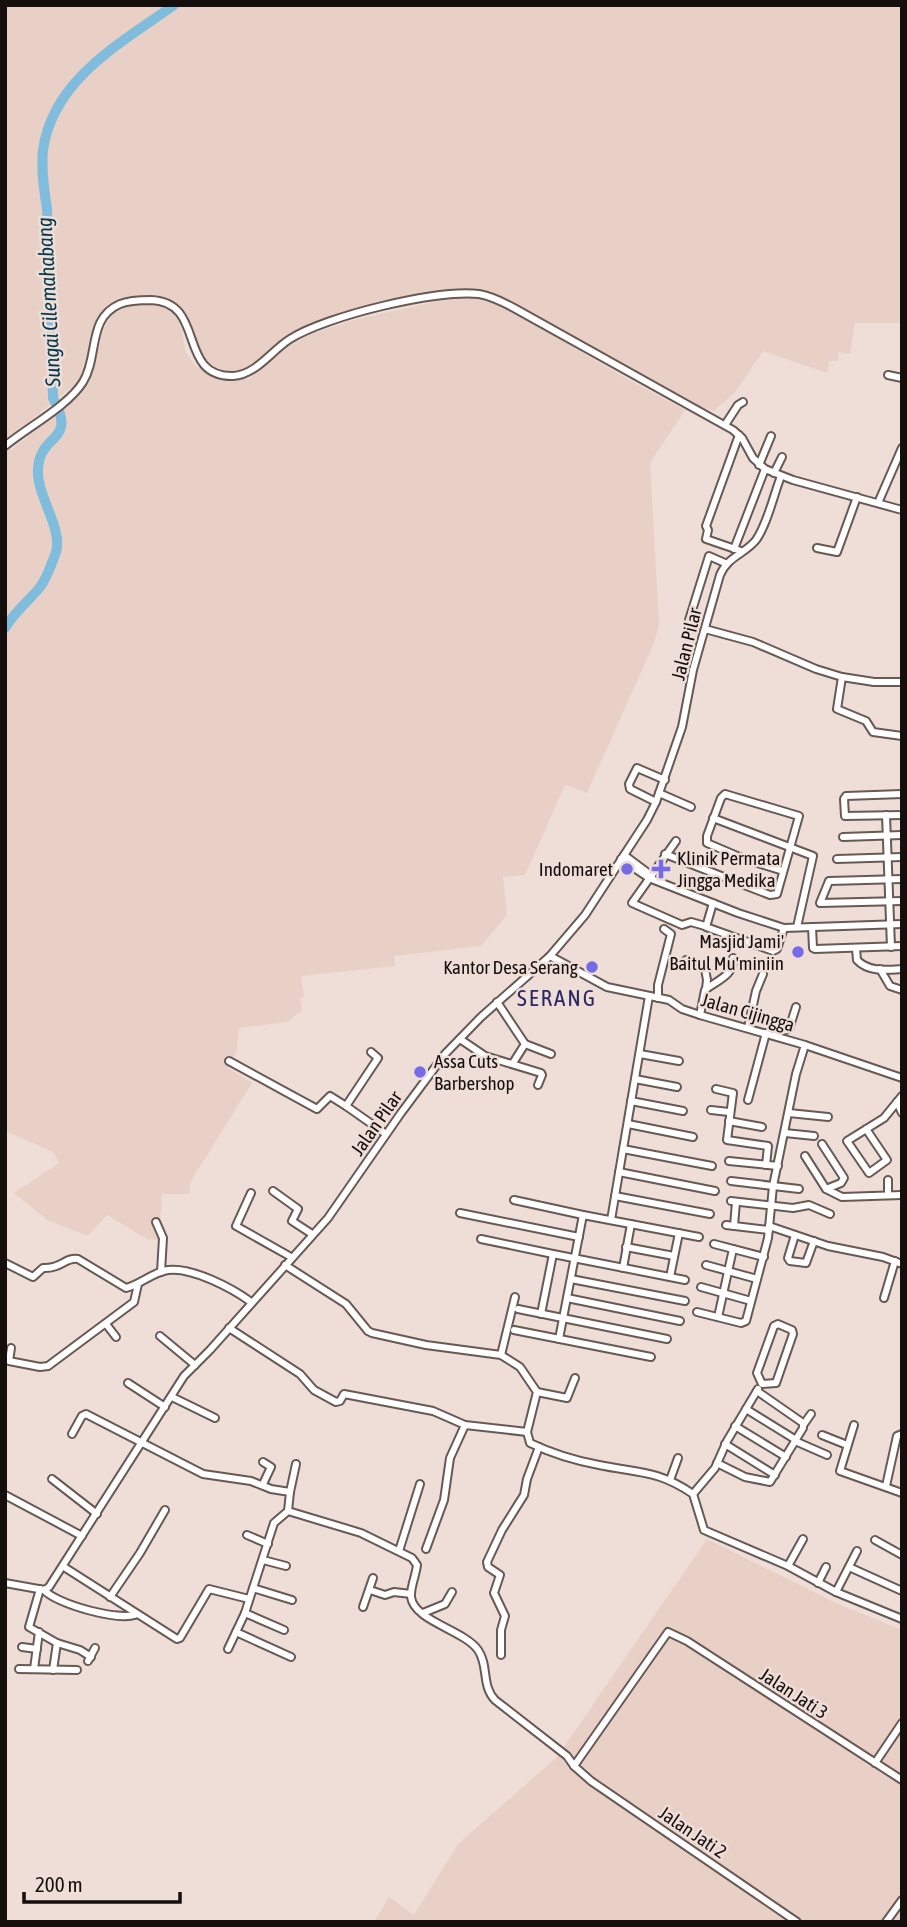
<svg xmlns="http://www.w3.org/2000/svg" width="907" height="1927" font-family="'Asap Condensed',sans-serif">
  <style>
    .built { fill: #e9d0c7 }
    .lines { fill: none; stroke-linecap: round; stroke-linejoin: round }
    .river { stroke: #80bddd; stroke-width: 10 }
    .minor-casing { stroke: #675954; stroke-width: 10 }
    .minor { stroke: #fff; stroke-width: 6 }
    .poi-dot { fill: #756be6; stroke: #efded8; stroke-width: 2.5 }
    .labels { text-anchor: middle; stroke-width: 5; stroke-linejoin: round; paint-order: stroke }
    .street-label { font-size: 19px; fill: #140f0d; stroke: #efded8 }
    .poi-label { font-size: 19px; fill: #140f0d; stroke: #efded8; text-anchor: end }
    .water-label { font-size: 21px; font-style: italic; fill: #02384e; stroke: #efded8 }
    .quarter-label { font-size: 23px; letter-spacing: 2px; fill: #2c2762; stroke: #efded8 }
  </style>
  <rect width="100%" height="100%" fill="#efded8"/>
  <g class="built">
    <polygon points="5,5 902,5 902,323 855,323 850,354 839,352 838,361 829,361 827,373 763,351 736,391 714,411 684,402 499,297 467,291 364,309 288,336 244,370 225,375 210,367 197,353 187,318 179,305 169,299 150,297 122,301 102,312 94,326 79,381 5,442"/>
    <polygon points="451,298 481,299 504,307 624,377 685,410 650,463 659,624 654,643 587,793 565,785 525,875 503,877 507,915 481,946 394,956 395,966 301,976 304,997 300,998 302,1011 287,1022 239,1028 237,1050 228,1068 252,1083 191,1181 189,1194 162,1194 159,1240 147,1239 107,1215 88,1236 47,1220 14,1193 59,1163 53,1152 5,1131 5,449 12,449 81,394 90,381 104,328 112,314 129,305 151,305 167,308 179,317 186,353 197,367 213,377 233,380 251,378 282,350 311,334 357,319"/>
    <polygon points="707,1539 836,1603 902,1630 902,1922 374,1922 389,1897 414,1915 458,1844 556,1758"/>
  </g>
  <g class="lines">
    <path class="river" d="M 5,628 C 14,612 29,601 40,587 C 47,578 52,563 56,552 C 63,528 36,495 38,469 C 40,432 78,443 53,398 L 47,209 C 44,190 41,170 43,150 C 53,79 121,43 174,5"/>
    <defs>
      <g id="minor">
        <polyline points="888,375 902,378"/>
        <polyline points="725,425 738,405 743,402"/>
        <polyline points="739,435 706,526 708,530 706,539 741,551"/>
        <path d="M 5,446 C 28,427 68,406 83,382 C 99,356 87,318 120,304 C 130,300 141,300 151,300 C 207,302 176,377 233,376 C 256,375 272,350 290,339 C 326,316 437,289 479,294 C 491,296 503,302 514,308 L 733,430 L 742,438 L 753,458 L 765,469 L 793,480 L 902,510"/>
        <polyline points="759,465 771,436"/>
        <polyline points="774,473 782,457"/>
        <polyline points="878,503 902,448"/>
        <polyline points="817,548 837,552 857,497"/>
        <polyline points="734,549 765,469"/>
        <polyline points="689,620 709,556 725,563"/>
        <polyline points="705,629 753,642 816,669 842,677 874,682 902,682"/>
        <polyline points="842,677 837,709 866,721 873,732 902,736"/>
        <polyline points="659,793 691,807"/>
        <polyline points="902,794 846,796 844,799 845,816 902,815"/>
        <polyline points="656,802 630,789 629,784 637,768 665,780"/>
        <polyline points="886,815 891,947"/>
        <polyline points="713,818 813,856 797,927"/>
        <polyline points="843,837 902,835"/>
        <polyline points="676,841 632,903 682,925 691,922 705,926"/>
        <polyline points="665,854 770,895 777,894 799,816 725,794 721,798 707,836 707,843 742,858 783,871"/>
        <polyline points="624,855 652,876"/>
        <polyline points="621,859 649,878 738,913 784,928 902,924"/>
        <polyline points="837,859 902,857"/>
        <polyline points="902,879 829,881 820,903 902,901"/>
        <polyline points="713,903 706,927 773,951 777,949 784,928"/>
        <polyline points="812,927 813,948 815,949 902,946"/>
        <path d="M 856,949 L 857,960 C 868,972 886,970 902,969"/>
        <polyline points="550,956 607,987 669,1000 682,1009 700,1015 805,1045 902,1078"/>
        <polyline points="686,960 705,969 707,980 706,989"/>
        <polyline points="880,969 890,986 902,990"/>
        <polyline points="658,998 658,985 671,934 664,929"/>
        <polyline points="497,1002 525,1044 513,1063"/>
        <path d="M 700,1015 L 705,990 C 717,980 734,976 733,958"/>
        <polyline points="748,1028 756,991 763,974"/>
        <polyline points="776,1036 778,1032 789,1029 796,1007"/>
        <polyline points="460,1039 485,1056 541,1073 542,1075 538,1085"/>
        <polyline points="525,1044 551,1054"/>
        <polyline points="371,1052 378,1058 346,1106 386,1134"/>
        <polyline points="640,1054 679,1061"/>
        <polyline points="229,1061 317,1109 330,1096 346,1106"/>
        <polyline points="635,1079 677,1087"/>
        <polyline points="716,1089 733,1093 727,1140 768,1146 766,1165"/>
        <polyline points="748,1100 766,1033"/>
        <polyline points="631,1101 683,1111"/>
        <polyline points="897,1102 902,1113"/>
        <polyline points="711,1110 729,1112"/>
        <polyline points="789,1113 828,1117"/>
        <polyline points="729,1121 762,1127"/>
        <polyline points="628,1124 693,1137"/>
        <polyline points="866,1129 887,1160 869,1173 847,1141 884,1118 902,1096"/>
        <polyline points="785,1133 814,1136"/>
        <polyline points="822,1144 844,1178 841,1183 826,1189"/>
        <polyline points="623,1149 712,1166"/>
        <polyline points="805,1156 826,1189 842,1197 902,1195"/>
        <polyline points="729,1161 778,1166"/>
        <polyline points="619,1172 715,1191"/>
        <polyline points="888,1180 888,1194"/>
        <polyline points="731,1181 799,1189"/>
        <polyline points="273,1191 298,1209 292,1221 312,1234"/>
        <polyline points="251,1193 236,1226 291,1257"/>
        <polyline points="615,1196 710,1214"/>
        <polyline points="514,1200 583,1215"/>
        <polyline points="731,1201 793,1208 809,1205 830,1214"/>
        <polyline points="460,1213 579,1237"/>
        <polyline points="611,1220 649,996"/>
        <polyline points="156,1222 163,1238 161,1272"/>
        <polyline points="726,1225 769,1230"/>
        <polyline points="734,1226 736,1202"/>
        <polyline points="769,1226 828,1246 883,1257 902,1264"/>
        <polyline points="795,1235 788,1258 790,1261 806,1263 814,1241"/>
        <polyline points="481,1239 553,1254"/>
        <polyline points="714,1244 764,1257"/>
        <polyline points="626,1247 674,1256"/>
        <path d="M 5,1263 L 33,1277 L 43,1268 C 61,1269 65,1257 78,1259 L 126,1288 C 141,1284 153,1272 168,1270 C 192,1267 232,1288 251,1302"/>
        <path d="M 285,1265 L 346,1304 L 368,1331 L 372,1333 L 426,1345 L 501,1355 L 520,1367 L 537,1392 L 527,1432 L 530,1443 C 551,1453 577,1461 599,1465 C 638,1473 658,1470 693,1494 L 704,1530 L 788,1566 L 836,1592 L 902,1619"/>
        <polyline points="706,1265 757,1279"/>
        <polyline points="623,1268 631,1224"/>
        <polyline points="670,1277 679,1233"/>
        <polyline points="571,1279 685,1301"/>
        <polyline points="701,1287 751,1301"/>
        <polyline points="567,1298 680,1321"/>
        <polyline points="884,1298 895,1261"/>
        <polyline points="518,1309 667,1339"/>
        <polyline points="697,1312 741,1323 746,1321 768,1238 773,1186 796,1074 805,1045"/>
        <polyline points="541,1314 553,1254 685,1280"/>
        <polyline points="718,1317 733,1249"/>
        <polyline points="106,1324 116,1337"/>
        <polygon points="778,1324 792,1330 793,1334 776,1383 762,1384 757,1373 774,1326"/>
        <polyline points="229,1328 300,1374 314,1390 336,1402 340,1401 344,1394 433,1411 465,1425 527,1432"/>
        <polyline points="514,1330 651,1357"/>
        <polyline points="160,1336 195,1365"/>
        <polyline points="559,1339 583,1215 699,1237"/>
        <polyline points="11,1348 9,1361 40,1367 48,1366 134,1302 138,1284"/>
        <polyline points="501,1355 515,1297"/>
        <polyline points="128,1383 165,1407"/>
        <polyline points="537,1392 567,1398 575,1378"/>
        <polyline points="172,1397 215,1418"/>
        <polyline points="746,1409 796,1440"/>
        <polyline points="804,1424 811,1414"/>
        <polyline points="854,1425 840,1471 902,1493"/>
        <polyline points="735,1426 786,1457"/>
        <polyline points="72,1434 82,1416 86,1414 203,1474 251,1481 271,1489 290,1492 288,1511 274,1523 245,1613 228,1649"/>
        <polyline points="822,1435 847,1445"/>
        <polyline points="795,1441 827,1455"/>
        <polyline points="725,1444 775,1475"/>
        <polyline points="717,1463 745,1477 770,1482 803,1428 803,1423 757,1391"/>
        <polyline points="52,1479 97,1514"/>
        <polyline points="670,1480 678,1458"/>
        <polyline points="263,1484 271,1467 263,1462"/>
        <polyline points="886,1486 897,1436 902,1434"/>
        <polyline points="290,1492 296,1464"/>
        <polyline points="693,1494 715,1468 727,1441 758,1389"/>
        <polyline points="5,1495 82,1536"/>
        <path d="M 288,1511 L 361,1533 L 412,1558 L 417,1565 C 416,1575 410,1588 411,1597 C 414,1621 464,1630 478,1650 C 489,1666 481,1685 495,1700 L 567,1756 L 574,1766 L 591,1781 L 797,1922"/>
        <polyline points="247,1535 268,1544"/>
        <polyline points="875,1540 902,1555"/>
        <polyline points="426,1549 444,1500 450,1458 465,1425"/>
        <polyline points="399,1551 420,1484"/>
        <polyline points="263,1560 286,1566"/>
        <polyline points="788,1566 803,1539"/>
        <polyline points="64,1567 177,1639 180,1638 209,1589 249,1599"/>
        <polyline points="849,1567 902,1591"/>
        <path d="M 5,1583 L 44,1590 L 49,1587 L 184,1376 L 210,1350 L 328,1218 L 401,1113 L 445,1054 L 481,1017 L 550,956 L 585,915 L 647,820 L 656,802 L 682,727 L 693,670 L 720,575 C 728,556 745,554 756,540 C 767,525 774,494 781,476"/>
        <polyline points="818,1583 826,1567"/>
        <polyline points="253,1588 292,1600"/>
        <polyline points="40,1589 29,1627 57,1643 80,1650 91,1657"/>
        <path d="M 44,1590 C 56,1604 120,1622 137,1614"/>
        <polyline points="370,1590 385,1595 394,1592 411,1594"/>
        <polyline points="836,1592 857,1551"/>
        <polyline points="110,1597 140,1553 165,1510"/>
        <polyline points="363,1607 373,1578"/>
        <polyline points="245,1613 284,1630"/>
        <polyline points="423,1613 445,1604 452,1592"/>
        <polyline points="236,1632 291,1657"/>
        <polyline points="22,1647 37,1649"/>
        <polyline points="501,1655 501,1630 505,1616 494,1593 500,1575 488,1567 487,1562 502,1530 524,1495 527,1479 539,1447"/>
        <polyline points="88,1661 95,1648"/>
        <polyline points="19,1669 77,1670"/>
        <polyline points="34,1669 39,1632"/>
        <polyline points="53,1670 57,1643"/>
        <polyline points="875,1763 902,1723"/>
        <polyline points="574,1766 668,1632 687,1641 902,1780"/>
        <polyline points="886,1922 902,1900"/>
      </g>
    </defs>
    <use href="#minor" class="minor-casing"/>
    <use href="#minor" class="minor"/>
  </g>
  <g class="poi-dot">
    <circle cx="627" cy="869" r="7"/>
    <path d="M657.5 858.5h7v7h7v7h-7v7h-7v-7h-7v-7h7z"/>
    <circle cx="798" cy="952" r="7"/>
    <circle cx="592" cy="967" r="7"/>
    <circle cx="420" cy="1072" r="7"/>
  </g>
  <g class="labels">
    <g class="street-label">
      <text transform="translate(686 644) rotate(-76)" y="7">Jalan Pilar</text>
      <text transform="translate(748 1012) rotate(16)" y="7">Jalan Cijingga</text>
      <text transform="translate(376 1123) rotate(-55)" y="7">Jalan Pilar</text>
      <text transform="translate(794 1693) rotate(33)" y="7">Jalan Jati 3</text>
      <text transform="translate(693 1832) rotate(34)" y="7">Jalan Jati 2</text>
    </g>
    <g class="poi-label">
      <text x="677" y="865" text-anchor="start">Klinik Permata<tspan x="677" dy="22">Jingga Medika</tspan></text>
      <text x="613" y="876">Indomaret</text>
      <text x="784" y="948">Masjid Jami'<tspan x="784" dy="22">Baitul Mu'miniin</tspan></text>
      <text x="578" y="974">Kantor Desa Serang</text>
      <text x="434" y="1068" text-anchor="start">Assa Cuts<tspan x="434" dy="22">Barbershop</tspan></text>
    </g>
    <g class="water-label">
      <text transform="translate(49 302) rotate(-93)" y="7">Sungai Cilemahabang</text>
    </g>
    <g class="quarter-label">
      <text x="557" y="1006">SERANG</text>
    </g>
  </g>
  <rect width="907" height="1927" fill="none" stroke="#140f0d" stroke-width="14"/>
  <path d="M24 1892v10h156v-10" fill="none" stroke="#140f0d" stroke-width="3.5"/>
  <text x="35" y="1892" font-size="21" fill="#140f0d" stroke="#efded8" stroke-width="5" paint-order="stroke">200 m</text>
</svg>
